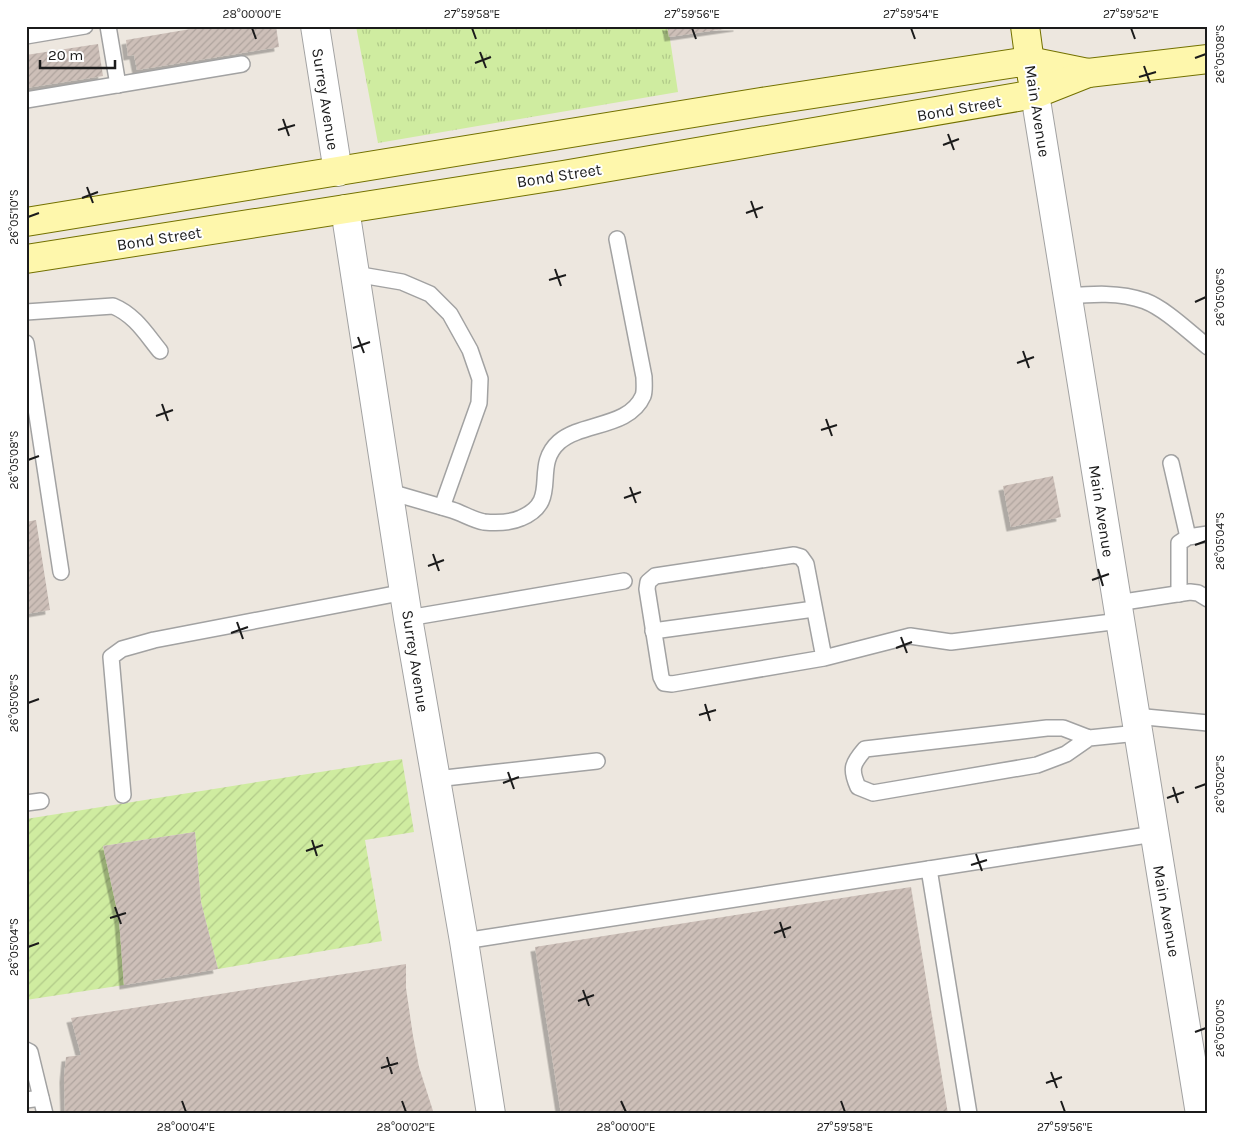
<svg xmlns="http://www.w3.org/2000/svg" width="1234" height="1140" font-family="Karla,sans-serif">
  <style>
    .grass { fill: url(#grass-tufts) }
    .garden { fill: url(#garden-furrows) }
    .building { fill: url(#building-hatch); filter: url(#shadow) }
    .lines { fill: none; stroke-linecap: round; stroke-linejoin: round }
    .lane-casing { stroke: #a2a2a2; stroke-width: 18 }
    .street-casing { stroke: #a2a2a2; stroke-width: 30 }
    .secondary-casing { stroke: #737100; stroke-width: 30 }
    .lane { stroke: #fff; stroke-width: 15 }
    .street { stroke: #fff; stroke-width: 28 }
    .secondary { stroke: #fef7ac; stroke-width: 28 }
    .ticks { fill: none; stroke: #1b1b1b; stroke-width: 2 }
    .labels { text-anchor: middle; stroke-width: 4; stroke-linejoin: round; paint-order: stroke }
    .street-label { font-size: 16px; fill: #1b1b1b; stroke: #fff }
    .neatline { fill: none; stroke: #1b1b1b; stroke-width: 2 }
    .ticks-label { font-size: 12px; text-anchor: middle; fill: #1b1b1b }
  </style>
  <defs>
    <pattern id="grass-tufts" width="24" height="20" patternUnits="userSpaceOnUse" patternTransform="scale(1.25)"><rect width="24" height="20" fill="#cfeca0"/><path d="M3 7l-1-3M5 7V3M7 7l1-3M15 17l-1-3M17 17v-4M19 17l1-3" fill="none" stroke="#b1ca89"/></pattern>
    <pattern id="garden-furrows" width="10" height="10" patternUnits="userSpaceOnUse" patternTransform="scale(1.25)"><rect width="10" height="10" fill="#cfeca0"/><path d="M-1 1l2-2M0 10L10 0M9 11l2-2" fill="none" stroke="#b1ca89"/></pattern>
    <pattern id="building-hatch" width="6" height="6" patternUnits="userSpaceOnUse" patternTransform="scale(1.25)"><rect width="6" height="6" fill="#cdbfb8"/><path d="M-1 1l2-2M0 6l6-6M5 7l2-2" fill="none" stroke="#afa49e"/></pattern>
    <filter id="shadow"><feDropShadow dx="-4.5" dy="4.5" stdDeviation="0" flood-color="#0004"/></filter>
  </defs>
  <rect width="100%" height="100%" fill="#ede7df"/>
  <polygon class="grass" points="356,26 668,26 678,92 378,143"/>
  <polygon class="garden" points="402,759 414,832 365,840 382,941 218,969 201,902 195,832 103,846 119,918 124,985 26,1000 26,819"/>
  <g class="building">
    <polygon points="208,26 276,26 279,47 137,70 134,55 128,56 126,40"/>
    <polygon points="667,26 738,26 738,27 669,37"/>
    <polygon points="98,44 103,76 26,88 26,55"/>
    <polygon points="1053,476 1061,517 1011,527 1003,486"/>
    <polygon points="36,520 50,610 26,614 26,522"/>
    <polygon points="195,832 201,902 218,969 124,985 119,919 103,846"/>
    <polygon points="911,887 948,1114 561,1114 535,947"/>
    <polygon points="406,964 406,988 413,1036 419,1067 434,1114 65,1114 64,1078 66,1057 81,1055 71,1018"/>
  </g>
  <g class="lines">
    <defs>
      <g id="lane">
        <polyline points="108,26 118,85"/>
        <polyline points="26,36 85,26"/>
        <polyline points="26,100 242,64"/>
        <polyline points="355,274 402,282 430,294 450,314 470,350 480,379 479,403 442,507"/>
        <path d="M 1067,296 C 1093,294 1119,292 1145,301 C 1166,309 1190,333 1208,347"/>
        <path d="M 26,312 L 113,306 C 135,315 146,334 160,351"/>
        <polyline points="26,343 61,572"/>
        <polyline points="1171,463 1188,537"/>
        <path d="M 390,492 C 410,498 431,504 452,510 C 462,513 473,520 484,522 C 495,523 510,523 521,518 C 562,501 531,467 559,442 C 582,422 629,428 643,396 C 645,391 644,383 644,377 L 617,239"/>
        <polyline points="1179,594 1179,543 1188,537 1208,534"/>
        <polyline points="1117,603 1190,592 1198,593 1208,599"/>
        <polyline points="408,618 624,581"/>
        <polyline points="653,631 814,609"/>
        <polyline points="824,658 806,564 801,557 794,555 655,576 648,582 647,589 661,677 664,683 672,684 824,658 910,636 951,642 1120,621"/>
        <polyline points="1135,716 1208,723"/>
        <path d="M 1089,738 L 1066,754 L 1037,765 L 873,793 L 858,787 C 850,769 852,764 865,749 L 1047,728 L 1063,728 L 1089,738 L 1138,733"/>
        <polyline points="436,779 597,761"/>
        <polyline points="123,795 111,657 122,649 154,640 405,592"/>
        <polyline points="26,803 41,801"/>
        <polyline points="929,869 1154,834"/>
        <polyline points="464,941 929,869 969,1114"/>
        <polyline points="26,1050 30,1052 45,1114"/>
        <polyline points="26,1100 41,1098"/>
      </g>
      <g id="street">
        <polyline points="315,26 338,172"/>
        <polyline points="1035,94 1200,1114"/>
        <polyline points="345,209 408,618 464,941 491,1114"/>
      </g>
      <g id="secondary">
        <polyline points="1025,26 1032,78"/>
        <polyline points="26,222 761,102 1029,61 1088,73"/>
        <polyline points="26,259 563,175 1035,94 1088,73 1208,59"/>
      </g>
    </defs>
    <use href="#lane" class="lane-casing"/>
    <use href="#street" class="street-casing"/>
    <use href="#secondary" class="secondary-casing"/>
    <use href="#lane" class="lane"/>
    <use href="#street" class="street"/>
    <use href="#secondary" class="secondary"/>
  </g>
  <path class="ticks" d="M 252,28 L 256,39M 472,28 L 476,39M 692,28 L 696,39M 911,28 L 915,39M 1131,28 L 1135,39M 480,52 L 486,68M 1195,58 L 1206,54M 475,63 L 491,57M 1144,66 L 1150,83M 1139,77 L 1156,72M 283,119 L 289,136M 278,130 L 295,125M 948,134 L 954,150M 943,145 L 959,139M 87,187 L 93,203M 82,198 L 98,192M 751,201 L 757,218M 746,213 L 763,207M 28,217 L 39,213M 555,269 L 561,286M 549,280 L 566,275M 1195,302 L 1206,297M 358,337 L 364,353M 353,348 L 370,342M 1023,351 L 1029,368M 1017,363 L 1034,357M 162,404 L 168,421M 156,416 L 173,410M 826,419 L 832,436M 821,430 L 837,425M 28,460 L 39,456M 630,487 L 636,503M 624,498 L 641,492M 1195,545 L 1206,541M 433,554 L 439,571M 428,566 L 444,560M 1098,569 L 1103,586M 1092,580 L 1109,574M 237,622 L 243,639M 231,633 L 248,627M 901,637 L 907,653M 896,648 L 912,642M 28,703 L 39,699M 705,704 L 710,721M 699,715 L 716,710M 508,772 L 514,789M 503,783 L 519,777M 1173,787 L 1178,803M 1195,788 L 1206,784M 1167,798 L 1184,792M 312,840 L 317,856M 306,851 L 323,845M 976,854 L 982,871M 971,865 L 987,860M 115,907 L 121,924M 110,918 L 126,913M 780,922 L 785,938M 774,933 L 791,927M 28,947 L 39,943M 583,990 L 589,1006M 578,1001 L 594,995M 1195,1032 L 1206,1028M 387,1057 L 392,1074M 381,1068 L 398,1063M 1051,1072 L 1057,1088M 1046,1083 L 1062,1077M 182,1101 L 186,1112M 402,1101 L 406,1112M 621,1101 L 626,1112M 841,1101 L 845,1112M 1061,1101 L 1065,1112"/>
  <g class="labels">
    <g class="street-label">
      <text transform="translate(326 99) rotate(81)" y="6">Surrey Avenue</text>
      <text transform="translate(959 108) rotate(-10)" y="6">Bond Street</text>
      <text transform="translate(1038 111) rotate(81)" y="6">Main Avenue</text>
      <text transform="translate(559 175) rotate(-9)" y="6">Bond Street</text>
      <text transform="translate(159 238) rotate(-9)" y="6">Bond Street</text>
      <text transform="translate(1102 511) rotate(81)" y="6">Main Avenue</text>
      <text transform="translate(416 661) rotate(81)" y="6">Surrey Avenue</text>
      <text transform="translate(1167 911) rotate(80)" y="6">Main Avenue</text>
    </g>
  </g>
  <rect width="1234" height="1140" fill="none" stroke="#ffffff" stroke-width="55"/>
  <path d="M40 60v8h75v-8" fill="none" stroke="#1b1b1b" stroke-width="2.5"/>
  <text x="48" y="60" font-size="15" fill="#1b1b1b" stroke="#ffffff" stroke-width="4" paint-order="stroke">20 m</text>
  <rect x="28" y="28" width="1178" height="1084" class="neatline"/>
  <g class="ticks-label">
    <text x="252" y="18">28°00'00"E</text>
    <text x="472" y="18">27°59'58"E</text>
    <text x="692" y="18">27°59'56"E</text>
    <text x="911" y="18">27°59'54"E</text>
    <text x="1131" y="18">27°59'52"E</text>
    <text transform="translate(1220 54) rotate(-90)" y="4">26°05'08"S</text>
    <text transform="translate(14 217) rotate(-90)" y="4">26°05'10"S</text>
    <text transform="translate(1220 297) rotate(-90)" y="4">26°05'06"S</text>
    <text transform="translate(14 460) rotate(-90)" y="4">26°05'08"S</text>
    <text transform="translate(1220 541) rotate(-90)" y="4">26°05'04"S</text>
    <text transform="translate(14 703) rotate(-90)" y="4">26°05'06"S</text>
    <text transform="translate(1220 784) rotate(-90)" y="4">26°05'02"S</text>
    <text transform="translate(14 947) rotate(-90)" y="4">26°05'04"S</text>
    <text transform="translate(1220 1028) rotate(-90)" y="4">26°05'00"S</text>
    <text x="186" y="1131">28°00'04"E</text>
    <text x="406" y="1131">28°00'02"E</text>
    <text x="626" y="1131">28°00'00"E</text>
    <text x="845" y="1131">27°59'58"E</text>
    <text x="1065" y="1131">27°59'56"E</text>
  </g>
</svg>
